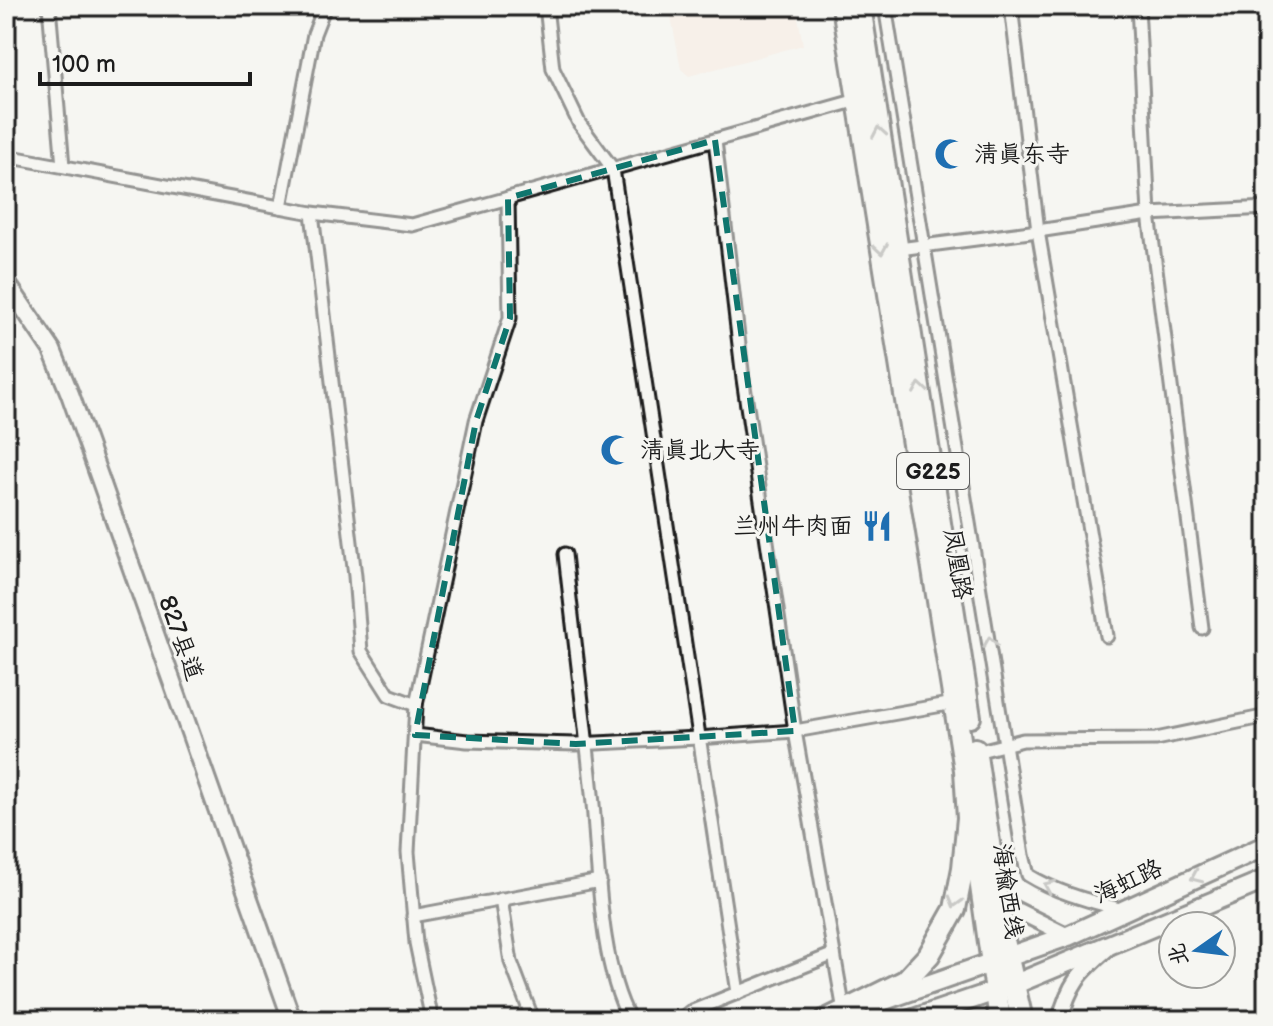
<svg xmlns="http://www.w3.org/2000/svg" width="1273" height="1026" font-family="'Balsamiq Sans','LXGW WenKai TC',sans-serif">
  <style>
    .built { fill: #f8e8dd }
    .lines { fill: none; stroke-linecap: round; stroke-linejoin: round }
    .minor-casing { stroke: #1c1c1c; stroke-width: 17 }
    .tertiary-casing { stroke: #1c1c1c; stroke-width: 20 }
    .secondary-casing { stroke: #1c1c1c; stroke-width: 22 }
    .primary-casing { stroke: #1c1c1c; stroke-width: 24 }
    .trunk-casing { stroke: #1c1c1c; stroke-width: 26 }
    .minor { stroke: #f6f6f2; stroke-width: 11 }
    .tertiary { stroke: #f6f6f2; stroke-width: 14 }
    .secondary { stroke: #f6f6f2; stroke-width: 16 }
    .primary { stroke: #f6f6f2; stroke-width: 18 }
    .trunk { stroke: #f6f6f2; stroke-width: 20 }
    .oneway { stroke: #949492 }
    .marked { fill: none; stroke: #0f766e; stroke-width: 6; stroke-dasharray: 16 10; stroke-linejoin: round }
    .labels { text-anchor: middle; stroke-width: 6; stroke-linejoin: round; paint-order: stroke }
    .shield { fill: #f6f6f2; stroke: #5d5d5c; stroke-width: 2 }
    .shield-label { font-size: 22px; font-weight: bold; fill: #1c1c1c }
    .poi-label { font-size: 24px; fill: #1c1c1c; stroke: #f6f6f2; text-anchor: start }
    .street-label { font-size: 24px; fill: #1c1c1c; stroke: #f6f6f2 }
  </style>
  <rect width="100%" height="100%" fill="#f6f6f2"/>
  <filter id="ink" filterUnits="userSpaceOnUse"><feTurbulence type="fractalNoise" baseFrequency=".0125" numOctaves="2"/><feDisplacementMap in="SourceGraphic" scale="16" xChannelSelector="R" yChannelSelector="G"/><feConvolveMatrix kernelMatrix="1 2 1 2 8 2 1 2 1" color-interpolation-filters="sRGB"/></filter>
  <g filter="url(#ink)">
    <polygon class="built" points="669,6 796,6 803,45 689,76 681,69"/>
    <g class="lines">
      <defs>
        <g id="minor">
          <polyline points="49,6 63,166"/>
          <polyline points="546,6 553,69 579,123 613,169 738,993"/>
          <path d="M 885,6 L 1023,855 L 1028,875 C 1057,893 1090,901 1123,910"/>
          <polyline points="1011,6 1038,231 1107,636"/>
          <polyline points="1138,6 1149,214 1202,628"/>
          <polyline points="715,140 743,379 795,731 844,1011"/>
          <polyline points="6,156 312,213 412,225 861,99"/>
          <polyline points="281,207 314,34 325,6"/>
          <polyline points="312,213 355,576 361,651 389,695 416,705"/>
          <polyline points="899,249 1038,231 1149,214 1267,208"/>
          <path d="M 565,554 C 574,637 585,720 593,804 C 599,869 599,963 630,1020"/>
          <polyline points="415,735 467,741 576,744 698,738 795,731 954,703"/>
          <polyline points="976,752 1023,740 1156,739 1267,716"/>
          <polyline points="501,899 511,962 533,1020"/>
          <polyline points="413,916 600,881"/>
          <polyline points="432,1020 416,943 408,852 416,705 476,421 510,318 508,198"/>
          <polyline points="680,1020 690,1012 834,954"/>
        </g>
        <g id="tertiary">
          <polyline points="998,901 1068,936"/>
          <path d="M 1060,1020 C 1069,984 1079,973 1107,949"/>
        </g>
        <polyline id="secondary" points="6,282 52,350 70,394 292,1020"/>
        <g id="primary">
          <polyline points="873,1004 1068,936 1267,845"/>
          <polyline points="910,1020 1013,985 1267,879"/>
        </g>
        <g id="trunk">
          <polyline points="860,6 970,717"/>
          <polyline points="975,749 1003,936 1022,1020"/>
          <polyline points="974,837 1000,1020"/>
          <polyline points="826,1020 905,981 929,955 955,909 963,868 968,818 965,770 843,6"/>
        </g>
      </defs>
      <use href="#minor" class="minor-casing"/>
      <use href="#tertiary" class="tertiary-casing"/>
      <use href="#secondary" class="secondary-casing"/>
      <use href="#primary" class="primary-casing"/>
      <use href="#trunk" class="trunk-casing"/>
      <use href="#minor" class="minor"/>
      <use href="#tertiary" class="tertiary"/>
      <use href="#secondary" class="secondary"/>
      <use href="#primary" class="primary"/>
      <use href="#trunk" class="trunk"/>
    </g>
    <defs><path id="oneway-chevron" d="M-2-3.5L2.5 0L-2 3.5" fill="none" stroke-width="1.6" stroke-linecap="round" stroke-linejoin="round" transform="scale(2)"/></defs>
    <g class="oneway">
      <use href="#oneway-chevron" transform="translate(879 132) rotate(-100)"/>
      <use href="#oneway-chevron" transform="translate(881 249) rotate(81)"/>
      <use href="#oneway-chevron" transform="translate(920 388) rotate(-99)"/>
      <use href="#oneway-chevron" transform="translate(990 642) rotate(-99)"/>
      <use href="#oneway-chevron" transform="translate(1196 877) rotate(156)"/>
      <use href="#oneway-chevron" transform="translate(1049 886) rotate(-156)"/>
      <use href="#oneway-chevron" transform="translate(955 902) rotate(106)"/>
    </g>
  </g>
  <path d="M0 0H1273V1026H0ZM 715,140 L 795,731 L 576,744 L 415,735 L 476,421 L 510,318 L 508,198 Z" fill="#f6f6f2" fill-opacity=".55" fill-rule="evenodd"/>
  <path class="marked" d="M 715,140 L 795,731 L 576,744 L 415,735 L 476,421 L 510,318 L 508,198 Z"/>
  <defs>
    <symbol id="mosque-bare" viewBox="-9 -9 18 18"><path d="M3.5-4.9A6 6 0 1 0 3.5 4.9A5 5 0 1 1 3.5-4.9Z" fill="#1f6fb2" stroke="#f6f6f2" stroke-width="2.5" paint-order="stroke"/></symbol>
    <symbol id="restaurant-bare" viewBox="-9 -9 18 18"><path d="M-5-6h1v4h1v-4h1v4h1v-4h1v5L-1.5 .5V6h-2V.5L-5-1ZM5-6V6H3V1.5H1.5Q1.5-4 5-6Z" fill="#1f6fb2" stroke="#f6f6f2" stroke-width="2.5" paint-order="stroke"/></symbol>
  </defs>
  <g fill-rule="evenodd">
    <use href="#mosque-bare" x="928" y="132" width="44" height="44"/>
    <use href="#mosque-bare" x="594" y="428" width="44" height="44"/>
    <use href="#restaurant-bare" x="855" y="504" width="44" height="44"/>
  </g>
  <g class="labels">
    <rect class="shield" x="897" y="453" width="72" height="36" rx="6"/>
    <g class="shield-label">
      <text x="933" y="479">G225</text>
    </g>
    <g class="poi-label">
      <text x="974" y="162">清真东寺</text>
      <text x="640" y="458">清真北大寺</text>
      <text x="853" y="534" text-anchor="end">兰州牛肉面</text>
    </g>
    <g class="street-label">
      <text transform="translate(958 564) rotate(81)" y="8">凤凰路</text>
      <text transform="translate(181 638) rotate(70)" y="8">827县道</text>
      <text transform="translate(1128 881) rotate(-25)" y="8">海虹路</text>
      <text transform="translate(1008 891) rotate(82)" y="8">海榆西线</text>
    </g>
  </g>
  <rect width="1273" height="1026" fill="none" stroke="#f6f6f2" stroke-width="32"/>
  <rect x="16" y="16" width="1241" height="994" fill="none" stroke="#1c1c1c" stroke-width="3" filter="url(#ink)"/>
  <g transform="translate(1197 950) rotate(256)"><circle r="38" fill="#f6f6f2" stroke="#9f9f9c" stroke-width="2"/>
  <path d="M0-6L14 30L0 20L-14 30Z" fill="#1f6fb2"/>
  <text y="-12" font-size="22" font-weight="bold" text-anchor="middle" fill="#1c1c1c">北</text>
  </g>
  <path d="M40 72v12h210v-12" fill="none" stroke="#1c1c1c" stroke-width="4"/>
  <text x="52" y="72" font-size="24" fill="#1c1c1c" stroke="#f6f6f2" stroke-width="6" paint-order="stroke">100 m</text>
</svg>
